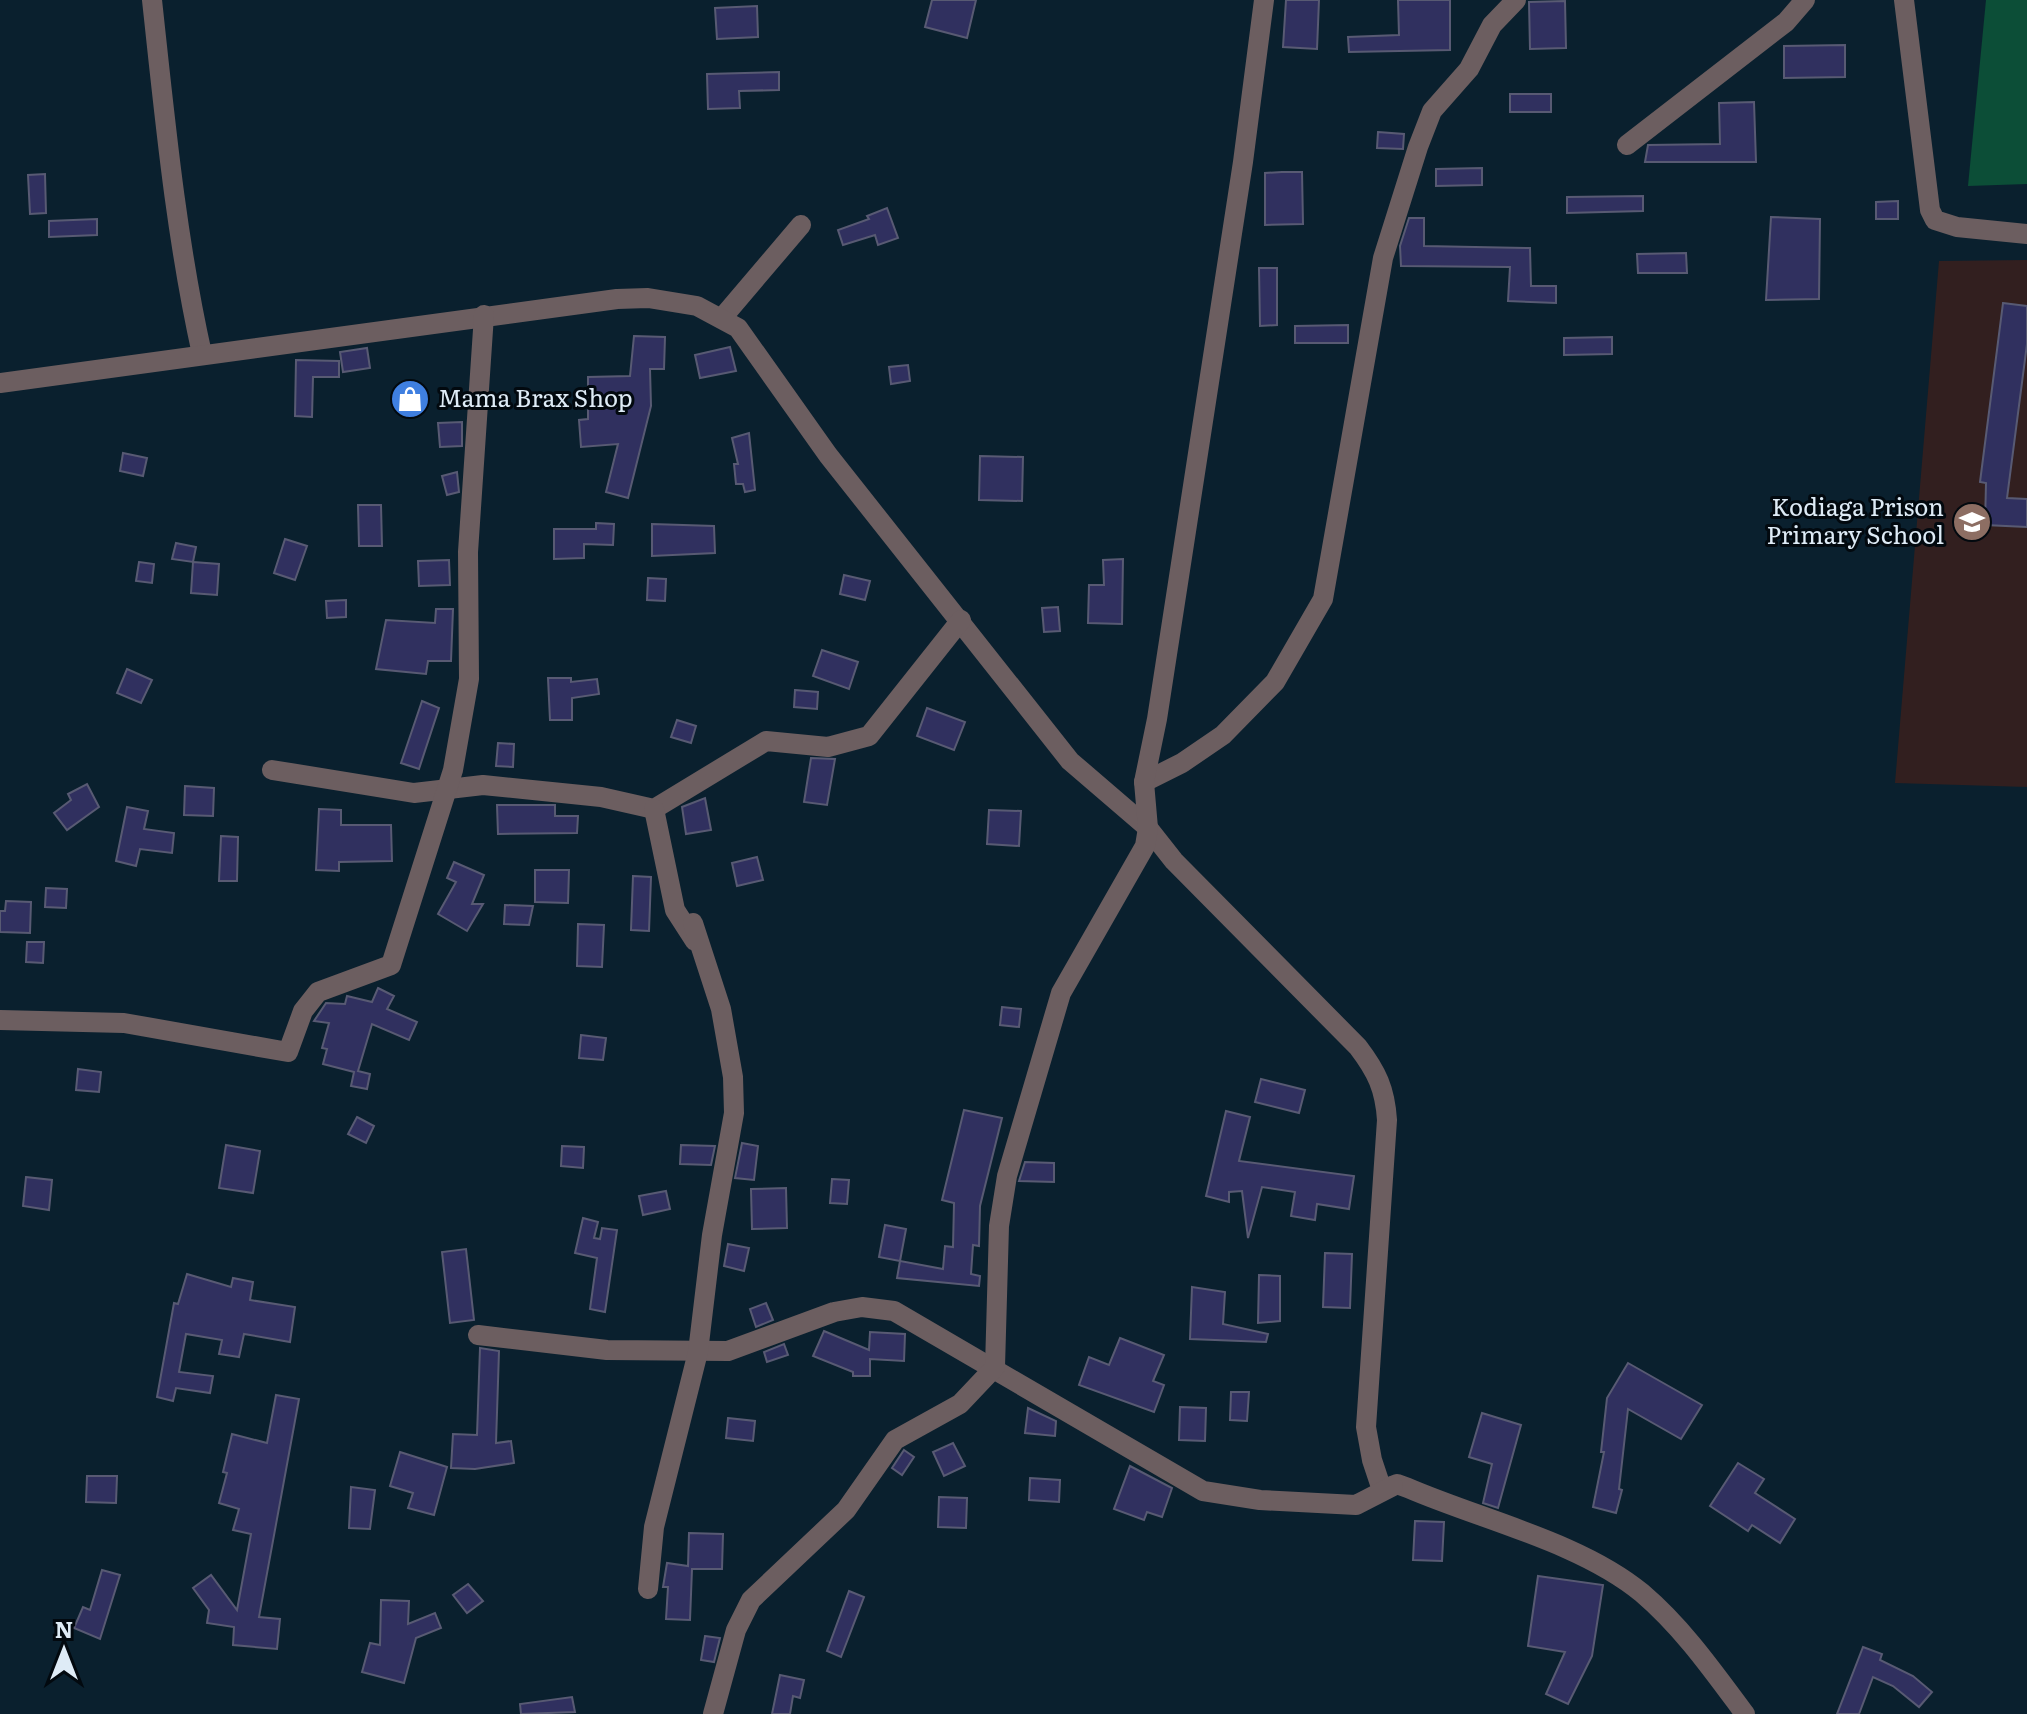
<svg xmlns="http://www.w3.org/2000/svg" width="2027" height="1714" font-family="Literata,serif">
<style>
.education{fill:#321f1f}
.pitch{fill:#0c4e37}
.building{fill:#30305f;stroke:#585a73;stroke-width:2}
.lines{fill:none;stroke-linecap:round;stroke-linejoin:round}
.minor{stroke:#6c5e60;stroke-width:20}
.labels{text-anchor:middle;stroke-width:6;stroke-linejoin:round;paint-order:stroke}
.poi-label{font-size:24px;fill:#deebf6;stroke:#02090f;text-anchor:start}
</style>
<rect width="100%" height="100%" fill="#0a202e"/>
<polygon class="education" points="2027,260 2027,787 1895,783 1939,261"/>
<polygon class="pitch" points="1986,0 2027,0 2027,184 1968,186"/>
<g class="building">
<polygon points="932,0 976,0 967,38 925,27"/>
<polygon points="1286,0 1319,0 1317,49 1283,47"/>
<polygon points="1398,0 1450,0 1450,50 1349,52 1348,37 1399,35"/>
<polygon points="1565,1 1566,48 1530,49 1529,2"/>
<polygon points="757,6 758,37 717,39 715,8"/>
<polygon points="1845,45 1845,77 1784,78 1784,46"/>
<polygon points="779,72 779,90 739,91 740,108 708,109 707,74"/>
<rect x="1510" y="94" width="41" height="18"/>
<polygon points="1754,102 1756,162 1645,162 1648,145 1720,144 1719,103"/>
<polygon points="1378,132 1404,134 1403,149 1377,148"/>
<polygon points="1482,168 1482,185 1436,186 1436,169"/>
<polygon points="1282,172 1302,172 1303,224 1265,225 1265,173"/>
<polygon points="45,174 46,213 30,214 28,175"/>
<polygon points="1643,196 1643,211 1567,213 1567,197"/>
<polygon points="1898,201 1898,219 1876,219 1876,202"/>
<polygon points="887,208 898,238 878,245 875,235 843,245 838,230 869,219 867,216"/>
<polygon points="1771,217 1820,219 1819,299 1766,300"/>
<polygon points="1409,218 1424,218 1424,246 1530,248 1531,286 1556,286 1556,303 1508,301 1510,267 1401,266 1400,246"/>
<polygon points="97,219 97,235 49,237 49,221"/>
<polygon points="1686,253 1687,273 1638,273 1637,254"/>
<polygon points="1259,268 1277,268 1277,325 1260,326"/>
<polygon points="2003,303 2027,306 2027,344 2007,498 2027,499 2027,527 1985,525 1986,483 1980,482"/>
<polygon points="1348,325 1348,343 1295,343 1295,326"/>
<polygon points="634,336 665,337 664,369 650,369 651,406 628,498 606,492 618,444 581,447 579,420 588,419 588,377 630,376"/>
<polygon points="1612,337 1612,354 1564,355 1564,338"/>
<polygon points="730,347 736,371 700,378 695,355"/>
<polygon points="367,348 370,368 343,372 340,352"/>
<polygon points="296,360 339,361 339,377 313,377 312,417 295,416"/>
<polygon points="908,365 910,381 891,384 889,367"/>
<polygon points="462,422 462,446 440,447 438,423"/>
<polygon points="749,433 755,490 745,492 743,484 736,484 734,464 738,464 732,438"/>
<polygon points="123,453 147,458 143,476 120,471"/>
<polygon points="980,456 1023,457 1022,501 979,500"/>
<polygon points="457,472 459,492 447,495 442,476"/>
<polygon points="358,505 381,505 382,546 359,546"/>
<polygon points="596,523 614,524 613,545 584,544 584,558 554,559 554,529 596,529"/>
<polygon points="652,524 714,526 715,553 652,556"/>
<polygon points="285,539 307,546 295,580 274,573"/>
<polygon points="176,543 196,547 193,562 172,559"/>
<polygon points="1123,559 1122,624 1088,623 1089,585 1104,585 1103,560"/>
<polygon points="449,560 450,585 419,586 418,561"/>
<polygon points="139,562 154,564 152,583 136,581"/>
<polygon points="193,562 219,564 217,595 191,593"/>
<polygon points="844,575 870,581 865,600 840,594"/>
<polygon points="648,578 666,579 665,601 647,600"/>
<polygon points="346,600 346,617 327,618 326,601"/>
<polygon points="1058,607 1060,631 1044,632 1042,608"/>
<polygon points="436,609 453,609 451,661 428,661 426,674 376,669 386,620 435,623"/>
<polygon points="822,650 858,662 849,689 813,676"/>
<polygon points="127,669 152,680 141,703 117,693"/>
<polygon points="548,678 571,678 571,682 597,679 599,694 572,698 572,720 550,720"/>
<polygon points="795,690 818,692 817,709 794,707"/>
<polygon points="422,701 439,708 419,769 401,763"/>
<polygon points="927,708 965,722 954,750 917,736"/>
<polygon points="677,720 696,726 691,743 671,737"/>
<polygon points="498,743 514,744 513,767 496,766"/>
<polygon points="811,758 835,759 827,805 804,802"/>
<polygon points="87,784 99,807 67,830 54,813 71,800 68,794"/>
<polygon points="185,786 214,788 213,816 184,815"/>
<polygon points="705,798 711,830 686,834 682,807"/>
<polygon points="497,805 555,805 555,816 578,816 577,833 498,834"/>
<polygon points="127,807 148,811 144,829 174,833 172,853 140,849 136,866 116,861"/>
<polygon points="319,809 341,810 341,825 391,825 392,861 339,862 339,871 316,870"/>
<polygon points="989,810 1021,811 1019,846 987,844"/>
<polygon points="221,836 238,837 237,881 219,881"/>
<polygon points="757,857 763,880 737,886 732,863"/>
<polygon points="454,862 484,875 472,904 483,904 467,931 438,914 456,882 447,878"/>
<polygon points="535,870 569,870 568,903 535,902"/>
<polygon points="633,876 651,877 649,931 631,930"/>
<polygon points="46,888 67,889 66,908 45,907"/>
<polygon points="6,901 31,902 30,933 0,932 0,911 5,911"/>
<polygon points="505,905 533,906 529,925 504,924"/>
<polygon points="578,924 604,925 602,967 577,966"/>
<polygon points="27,942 44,942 43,963 26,962"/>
<polygon points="378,988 394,996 387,1009 417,1022 409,1040 372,1024 358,1071 370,1074 367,1089 351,1086 354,1072 323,1064 327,1049 322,1048 329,1023 314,1021 326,1003 345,1004 347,996 372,1002"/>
<polygon points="1002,1007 1021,1009 1019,1027 1000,1025"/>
<polygon points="581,1035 606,1038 603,1060 579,1058"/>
<polygon points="78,1069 101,1072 99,1092 76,1090"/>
<polygon points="1261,1079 1305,1090 1299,1113 1255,1102"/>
<polygon points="964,1110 1002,1118 980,1206 979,1246 973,1245 971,1274 980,1276 979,1286 897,1278 900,1261 879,1257 885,1225 906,1229 900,1261 943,1269 945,1246 953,1247 954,1203 942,1200"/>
<polygon points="1226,1111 1250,1117 1239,1161 1354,1176 1349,1209 1317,1204 1315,1220 1291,1216 1295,1192 1262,1187 1248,1238 1242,1191 1229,1192 1229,1202 1206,1196"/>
<polygon points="357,1117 374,1126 366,1143 348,1134"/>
<polygon points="742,1143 758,1146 754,1180 735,1178"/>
<polygon points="226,1145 260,1151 253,1193 219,1188"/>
<polygon points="681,1145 715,1146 711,1165 680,1164"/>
<polygon points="562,1146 584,1147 583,1168 561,1166"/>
<polygon points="1025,1162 1054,1163 1054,1182 1019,1181"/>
<polygon points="26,1177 52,1180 49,1210 23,1206"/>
<polygon points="832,1179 849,1180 847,1204 830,1203"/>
<polygon points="786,1188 787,1228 752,1229 751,1189"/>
<polygon points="666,1191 670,1209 643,1215 639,1196"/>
<polygon points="583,1218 598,1222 594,1238 600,1239 602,1228 617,1230 605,1312 590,1309 597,1258 575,1253"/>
<polygon points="728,1244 749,1248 744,1271 724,1266"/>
<polygon points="466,1249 474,1320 450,1323 442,1252"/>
<polygon points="1325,1253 1352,1254 1350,1308 1323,1307"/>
<polygon points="187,1274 231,1287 233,1278 253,1282 250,1300 295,1307 290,1342 244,1334 239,1357 219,1354 222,1340 186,1334 179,1372 213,1376 210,1393 176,1388 173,1401 157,1397 174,1303 178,1304"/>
<polygon points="1259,1275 1280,1276 1280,1321 1258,1323"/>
<polygon points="1192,1287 1225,1292 1223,1324 1268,1334 1266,1342 1190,1339"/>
<polygon points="766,1303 773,1320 756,1327 750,1309"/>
<polygon points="824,1331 869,1350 870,1332 905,1334 904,1361 870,1359 870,1376 853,1376 853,1372 813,1356"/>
<polygon points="1120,1338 1164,1355 1153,1381 1164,1385 1154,1412 1079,1385 1089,1357 1109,1365"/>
<polygon points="784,1344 788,1355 767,1362 764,1352"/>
<polygon points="480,1348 499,1351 496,1443 511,1441 514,1463 475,1469 451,1468 453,1434 477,1435"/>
<polygon points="1628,1363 1702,1405 1681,1439 1628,1409 1619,1489 1622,1490 1616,1513 1593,1507 1604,1452 1601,1452 1607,1398"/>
<polygon points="1231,1392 1249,1392 1247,1421 1230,1420"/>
<polygon points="276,1395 299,1399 259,1617 280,1619 277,1649 233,1645 234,1627 207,1623 209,1610 193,1588 211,1575 237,1610 251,1534 233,1530 239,1509 219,1503 227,1473 223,1472 232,1434 267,1443"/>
<polygon points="1180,1407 1206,1408 1205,1441 1179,1440"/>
<polygon points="1028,1408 1056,1421 1055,1436 1025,1433"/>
<polygon points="1482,1413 1521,1425 1498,1508 1483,1503 1492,1464 1469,1457"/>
<polygon points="728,1418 755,1421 753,1441 726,1438"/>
<polygon points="953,1443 965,1466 944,1476 933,1452"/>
<polygon points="904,1450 914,1457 902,1475 892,1468"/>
<polygon points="400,1452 447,1467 434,1515 408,1508 413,1493 390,1486"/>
<polygon points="1738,1463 1764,1479 1755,1493 1795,1519 1780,1543 1752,1525 1748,1531 1710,1506"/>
<polygon points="1130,1466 1172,1488 1162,1517 1147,1512 1144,1520 1114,1509"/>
<polygon points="87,1476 117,1476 116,1503 86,1502"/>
<polygon points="1030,1478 1060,1480 1059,1502 1029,1500"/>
<polygon points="351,1487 375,1490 370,1529 349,1528"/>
<polygon points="939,1497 967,1498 966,1528 938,1527"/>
<polygon points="1415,1521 1444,1522 1442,1561 1413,1560"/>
<polygon points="689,1533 723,1534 722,1569 692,1569 690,1620 666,1619 668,1587 663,1587 667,1563 688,1566"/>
<polygon points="102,1570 120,1575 100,1639 74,1628 83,1607 90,1610"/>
<polygon points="1538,1576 1603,1585 1592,1656 1568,1704 1546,1694 1565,1652 1528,1646"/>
<polygon points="468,1584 483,1601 467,1613 453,1595"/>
<polygon points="849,1591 864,1597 841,1657 827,1651"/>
<polygon points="381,1600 409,1601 408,1624 435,1613 441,1628 416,1638 404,1683 362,1672 370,1643 380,1645"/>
<polygon points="705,1636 720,1638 714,1662 701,1660"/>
<polygon points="1863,1647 1882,1654 1880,1660 1913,1676 1932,1692 1919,1707 1893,1686 1873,1677 1859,1714 1837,1714"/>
<polygon points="780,1675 804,1680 800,1698 793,1696 790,1714 772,1714"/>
<polygon points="572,1697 575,1712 521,1714 520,1704"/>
</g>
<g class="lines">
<g class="minor">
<path d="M152,0C165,120 176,237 202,354"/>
<polyline points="1904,0 1930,210 1935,220 1957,227 2027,234"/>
<polyline points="1627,145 1786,22 1805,0"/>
<polyline points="722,318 801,225"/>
<path d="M0,383L617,299L648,298L697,306L738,328L828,455L1070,761L1148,828L1174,861L1358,1047C1377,1072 1385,1089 1387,1120L1366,1427L1372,1460L1382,1490L1397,1484L1408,1488C1482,1520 1580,1542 1642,1593C1683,1628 1713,1671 1745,1714"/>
<polyline points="272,770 414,793 483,785 601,797 654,809 766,741 828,747 869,736 961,620"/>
<polyline points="1144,782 1182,763 1223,735 1275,682 1323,599 1383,258 1418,147 1432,111 1469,69 1492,25 1516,0"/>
<polyline points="654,809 675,910 695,941"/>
<polyline points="0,1020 124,1023 288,1052 303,1011 318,992 391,965 453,770 469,679 468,552 484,315"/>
<polyline points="478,1335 607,1350 728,1351 834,1312 862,1307 894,1311 1203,1491 1260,1500 1356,1505 1393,1486"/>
<polyline points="648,1589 654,1527 698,1352 712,1235 734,1113 733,1077 721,1009 693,923"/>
<polyline points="713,1714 736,1630 751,1600 846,1510 895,1440 960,1404 995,1367 999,1226 1007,1176 1061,993 1145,846 1148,828 1144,782 1157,719 1243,162 1264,0"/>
</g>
</g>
<defs>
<symbol id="shop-disc" viewBox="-11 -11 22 22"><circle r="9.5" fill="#3f7fe0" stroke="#02090f"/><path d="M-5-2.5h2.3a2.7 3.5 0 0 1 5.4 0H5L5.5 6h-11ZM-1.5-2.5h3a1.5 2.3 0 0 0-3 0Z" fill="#fff"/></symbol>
<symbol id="school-disc" viewBox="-11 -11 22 22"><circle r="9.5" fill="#8d6e63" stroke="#02090f"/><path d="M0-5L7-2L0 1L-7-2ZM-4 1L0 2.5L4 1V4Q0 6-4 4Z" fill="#fff"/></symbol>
</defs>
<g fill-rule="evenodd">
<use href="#shop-disc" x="388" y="377" width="44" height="44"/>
<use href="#school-disc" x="1950" y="500" width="44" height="44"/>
</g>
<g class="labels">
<g class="poi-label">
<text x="438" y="407">Mama Brax Shop</text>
<text x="1944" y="516" text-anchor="end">Kodiaga Prison<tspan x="1944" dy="28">Primary School</tspan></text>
</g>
</g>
<g transform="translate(64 1650)" stroke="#02090f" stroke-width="6" paint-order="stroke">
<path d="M0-6L14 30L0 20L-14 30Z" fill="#deebf6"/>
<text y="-12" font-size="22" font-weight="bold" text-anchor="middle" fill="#deebf6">N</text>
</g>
</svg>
